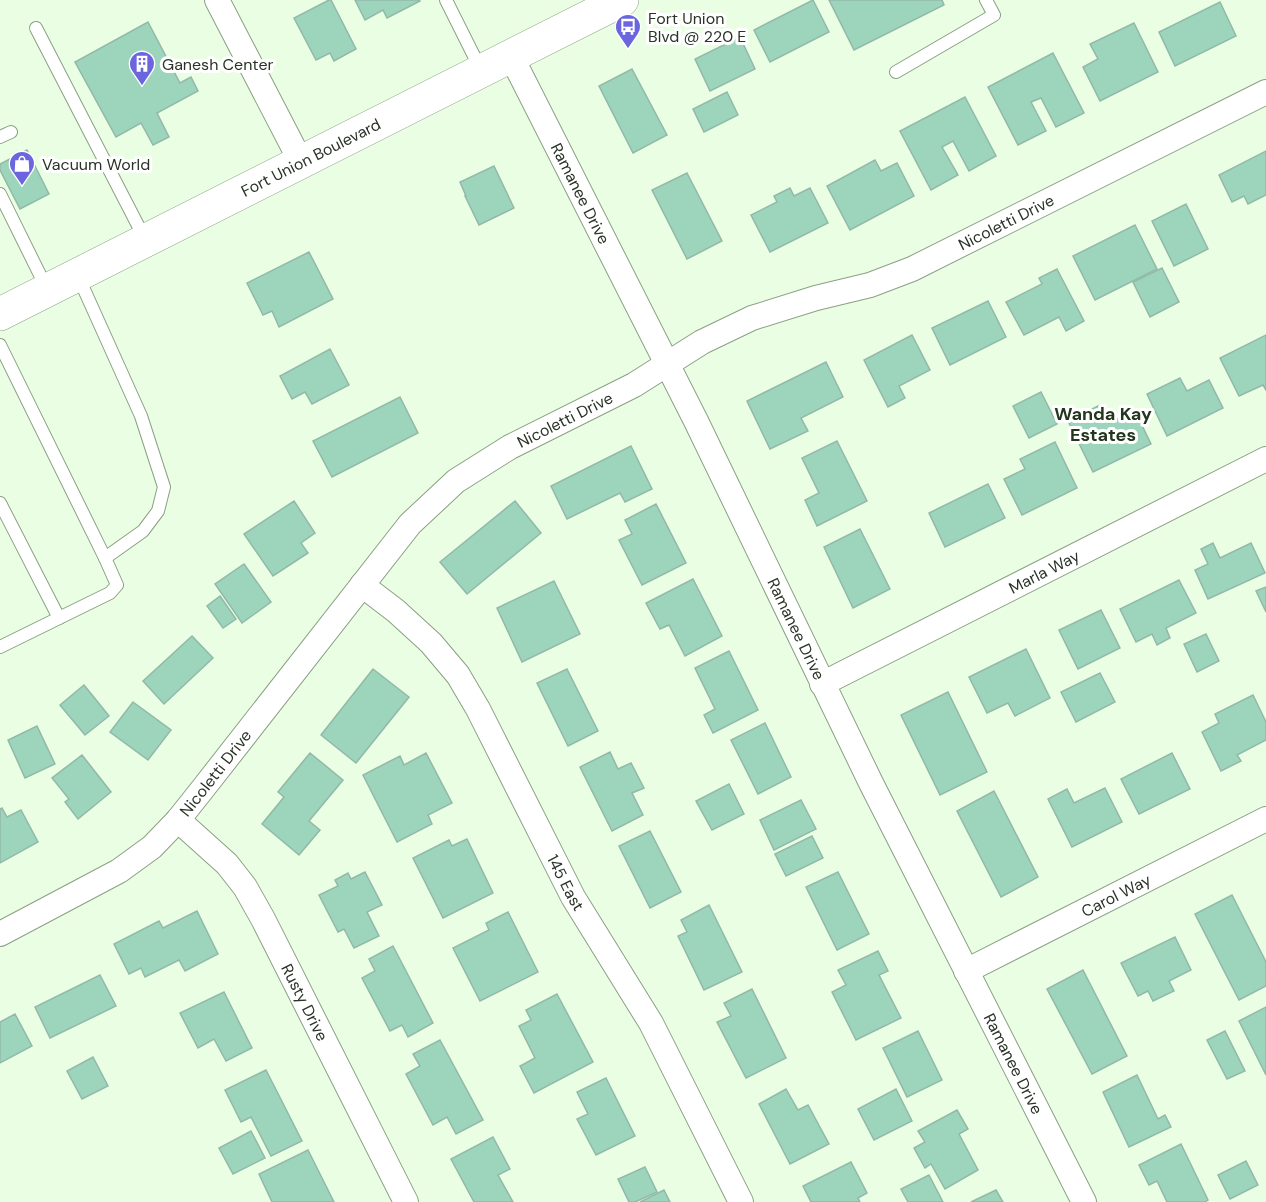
<svg xmlns="http://www.w3.org/2000/svg" width="1266" height="1202" font-family="'DM Sans',sans-serif">
<style>
.building{fill:#9cd4bc;stroke:#92b9a8;stroke-width:1.5}
.lines{fill:none;stroke-linecap:round;stroke-linejoin:round}
.service-casing{stroke:#8aa083;stroke-width:14}
.minor-casing{stroke:#8aa083;stroke-width:26}
.primary-casing{stroke:#8aa083;stroke-width:34}
.service{stroke:#fff;stroke-width:12}
.minor{stroke:#fff;stroke-width:24}
.primary{stroke:#fff;stroke-width:33}
.labels{text-anchor:middle;stroke-width:6;stroke-linejoin:round;paint-order:stroke}
.poi-label{font-size:16px;fill:#2a3327;stroke:#fff;text-anchor:start}
.street-label{font-size:16px;fill:#2a3327;stroke:#fff}
.neighbourhood-label{font-size:18px;font-weight:bold;fill:#24361e;stroke:#fff}
</style>
<rect width="100%" height="100%" fill="#eafee4"/>
<g class="building">
<polygon points="329,0 331,0 356,49 334,61 330,53 316,60 294,18"/>
<polygon points="355,0 419,0 420,1 387,18 383,10 365,20"/>
<polygon points="813,0 829,32 770,62 754,30"/>
<polygon points="829,0 942,0 944,5 854,50"/>
<polygon points="1220,2 1236,36 1175,66 1159,32"/>
<polygon points="148,22 180,83 191,77 198,91 157,113 169,137 153,145 141,123 116,137 75,62"/>
<polygon points="1134,23 1158,72 1100,101 1083,67 1098,59 1090,44"/>
<polygon points="740,37 755,69 710,91 695,59"/>
<polygon points="1053,53 1084,113 1056,127 1041,98 1031,102 1046,131 1018,145 988,87"/>
<polygon points="632,69 667,135 633,153 599,86"/>
<polygon points="727,92 738,115 704,132 693,109"/>
<polygon points="965,97 996,156 969,171 953,141 942,147 958,175 931,190 900,131"/>
<polygon points="27,150 49,194 20,209 0,170 0,164"/>
<polygon points="1266,151 1266,195 1248,204 1244,196 1232,202 1219,175"/>
<polygon points="875,160 881,171 897,163 914,196 850,230 827,186"/>
<polygon points="494,166 514,208 479,225 465,196 466,196 460,182"/>
<polygon points="687,173 722,241 687,259 652,190"/>
<polygon points="790,188 794,196 810,188 828,223 770,252 751,215 777,202 774,196"/>
<polygon points="1186,204 1208,249 1174,266 1152,221"/>
<polygon points="1135,225 1157,269 1095,300 1073,256"/>
<polygon points="309,252 333,299 279,327 272,311 263,315 247,283"/>
<polygon points="1162,268 1179,302 1150,317 1133,282"/>
<polygon points="1057,269 1084,321 1066,331 1059,317 1024,335 1006,302 1042,284 1039,278"/>
<polygon points="988,301 1006,337 950,365 932,328"/>
<polygon points="912,335 930,370 899,386 905,398 888,407 864,360"/>
<polygon points="1266,335 1266,390 1263,385 1239,396 1220,358"/>
<polygon points="330,349 349,385 312,404 305,392 292,399 280,376"/>
<polygon points="826,362 843,397 801,418 808,431 770,449 747,401"/>
<polygon points="1180,378 1187,391 1209,380 1223,408 1167,436 1147,394"/>
<polygon points="1041,392 1057,424 1029,438 1013,406"/>
<polygon points="400,397 418,433 332,477 313,441"/>
<polygon points="1100,405 1109,423 1135,411 1151,444 1093,472 1068,421"/>
<polygon points="837,441 867,501 817,526 805,500 819,493 802,458"/>
<polygon points="1055,442 1077,488 1022,515 1004,479 1025,469 1020,459"/>
<polygon points="631,446 652,489 625,502 620,493 567,519 551,486"/>
<polygon points="988,484 1005,518 945,547 929,513"/>
<polygon points="294,501 315,533 301,543 308,553 273,576 244,534"/>
<polygon points="515,501 541,533 467,594 440,562"/>
<polygon points="656,504 686,563 642,585 619,540 632,534 625,520"/>
<polygon points="860,529 890,589 853,608 824,547"/>
<polygon points="1213,543 1220,558 1251,543 1265,573 1208,599 1195,570 1208,564 1201,549"/>
<polygon points="244,564 271,602 242,623 215,584"/>
<polygon points="693,579 722,636 685,656 669,625 660,629 646,603"/>
<polygon points="1179,580 1196,613 1166,628 1170,638 1157,645 1152,634 1136,642 1120,609"/>
<polygon points="554,581 580,634 522,662 497,608"/>
<polygon points="1266,587 1266,612 1256,591"/>
<polygon points="220,596 236,619 223,628 207,606"/>
<polygon points="1101,610 1120,648 1078,669 1059,630"/>
<polygon points="1206,634 1219,661 1197,672 1184,644"/>
<polygon points="192,636 213,658 164,704 143,681"/>
<polygon points="1026,649 1050,698 1015,716 1008,703 987,713 969,677"/>
<polygon points="729,651 758,710 713,733 704,715 715,709 695,668"/>
<polygon points="373,669 409,697 356,763 321,735"/>
<polygon points="567,669 598,731 568,746 537,683"/>
<polygon points="1100,673 1115,702 1076,722 1061,692"/>
<polygon points="84,685 109,716 85,735 60,705"/>
<polygon points="948,692 987,772 940,795 901,715"/>
<polygon points="1253,695 1266,722 1266,740 1237,755 1241,761 1221,771 1202,732 1219,723 1215,714"/>
<polygon points="133,702 171,730 148,760 110,732"/>
<polygon points="765,723 791,777 758,794 731,740"/>
<polygon points="37,726 55,764 25,778 8,740"/>
<polygon points="610,752 618,769 631,763 644,788 632,793 643,815 612,831 580,767"/>
<polygon points="310,753 343,780 309,821 320,830 299,855 262,824 284,797 278,792"/>
<polygon points="426,753 452,803 428,815 432,824 397,842 363,775 400,756 404,765"/>
<polygon points="1172,753 1190,789 1139,814 1121,779"/>
<polygon points="82,755 111,792 78,819 65,802 69,799 52,778"/>
<polygon points="729,784 744,814 712,830 696,801"/>
<polygon points="1105,788 1122,822 1072,847 1048,799 1067,789 1074,803"/>
<polygon points="994,791 1038,877 1001,897 957,811"/>
<polygon points="801,800 816,829 774,850 760,820"/>
<polygon points="2,808 7,817 21,810 38,842 0,863 0,809"/>
<polygon points="650,831 681,892 650,908 619,846"/>
<polygon points="812,836 823,858 786,876 775,854"/>
<polygon points="467,839 493,893 443,918 413,858 449,840 452,846"/>
<polygon points="365,872 382,905 367,912 379,936 354,948 344,929 338,932 319,895 338,886 335,880 348,873 351,879"/>
<polygon points="838,872 869,934 837,950 806,887"/>
<polygon points="1232,895 1266,962 1266,986 1239,1000 1195,914"/>
<polygon points="709,905 742,972 704,990 678,936 687,932 681,920"/>
<polygon points="197,911 218,954 185,971 179,960 145,977 141,968 129,974 114,944 159,921 163,928"/>
<polygon points="508,912 538,972 480,1001 453,948 489,930 486,923"/>
<polygon points="1175,937 1191,970 1169,981 1174,991 1153,1001 1148,991 1138,996 1121,963"/>
<polygon points="393,946 433,1023 408,1037 402,1025 390,1031 362,978 375,971 369,959"/>
<polygon points="878,951 888,971 879,975 901,1018 856,1040 832,992 846,985 838,970"/>
<polygon points="1083,970 1127,1056 1092,1074 1047,989"/>
<polygon points="100,975 116,1006 50,1038 35,1007"/>
<polygon points="752,989 786,1058 746,1078 717,1022 731,1016 724,1003"/>
<polygon points="224,992 252,1048 226,1061 214,1039 198,1048 180,1013"/>
<polygon points="557,994 593,1062 534,1093 520,1066 535,1058 519,1026 531,1020 526,1010"/>
<polygon points="1266,1007 1266,1075 1239,1021"/>
<polygon points="15,1014 32,1046 0,1063 0,1022"/>
<polygon points="918,1031 942,1080 907,1097 883,1048"/>
<polygon points="1225,1031 1245,1071 1227,1079 1207,1040"/>
<polygon points="440,1040 483,1120 456,1134 447,1117 433,1125 406,1074 420,1066 413,1054"/>
<polygon points="93,1057 108,1086 82,1099 67,1071"/>
<polygon points="266,1070 302,1141 271,1156 251,1117 241,1122 225,1090"/>
<polygon points="1137,1075 1158,1119 1165,1115 1171,1127 1129,1147 1103,1092"/>
<polygon points="606,1078 635,1136 596,1155 577,1119 588,1114 577,1092"/>
<polygon points="786,1089 798,1110 808,1105 829,1144 790,1164 759,1104"/>
<polygon points="896,1089 912,1121 874,1140 858,1109"/>
<polygon points="957,1110 968,1129 959,1134 978,1170 945,1189 931,1164 925,1168 914,1148 925,1142 918,1131"/>
<polygon points="251,1131 265,1158 233,1174 219,1148"/>
<polygon points="493,1137 510,1169 498,1175 513,1202 474,1202 451,1159"/>
<polygon points="1181,1144 1208,1200 1205,1202 1167,1202 1157,1181 1149,1185 1139,1165"/>
<polygon points="308,1150 334,1202 272,1202 259,1174"/>
<polygon points="1246,1161 1258,1185 1230,1199 1218,1175"/>
<polygon points="851,1162 867,1193 858,1198 860,1202 811,1202 803,1186"/>
<polygon points="645,1167 657,1192 635,1202 629,1202 618,1179"/>
<polygon points="929,1175 943,1202 908,1202 901,1189"/>
<polygon points="664,1190 670,1202 640,1202"/>
<polygon points="996,1190 1003,1202 971,1202"/>
</g>
<g class="lines">
<defs>
<g id="service">
<polyline points="446,0 481,70"/>
<polyline points="36,28 145,239"/>
<polyline points="896,72 994,15 986,0"/>
<polyline points="0,137 11,132"/>
<polyline points="0,194 47,289"/>
<polyline points="78,276 141,416 164,487 158,511 143,531 105,558"/>
<polyline points="0,345 105,558 117,585 110,593 59,618"/>
<polyline points="0,503 59,618 0,647"/>
</g>
<g id="minor">
<polyline points="217,0 301,162"/>
<path id="s1" d="M511,56L696,421L871,783L1084,1202"/>
<path id="s2" d="M362,585L396,611L431,643L458,675L478,709L573,897L651,1023L741,1202"/>
<path id="s3" d="M822,684L1266,459"/>
<path id="s4" d="M178,820L227,864L245,887L263,919L406,1202"/>
<path id="s5" d="M0,934L119,871L152,847L178,820L205,786L410,524L456,481L510,447L634,385L702,342L752,318L816,298L870,285L912,269L1266,92"/>
<path id="s6" d="M966,971L1266,819"/>
</g>
<g id="primary">
<path id="s7" d="M0,314L622,0"/>
</g>
</defs>
<use href="#service" class="service-casing"/>
<use href="#minor" class="minor-casing"/>
<use href="#primary" class="primary-casing"/>
<use href="#service" class="service"/>
<use href="#minor" class="minor"/>
<use href="#primary" class="primary"/>
</g>
<defs>
<symbol id="bus-pin" viewBox="-11 -11 22 30"><path d="M0 17L-7.5 6A9.5 9.5 0 1 1 7.5 6Z" fill="#6b65de" stroke="#fff"/><path d="M-5-6H5V4H4V6H2V4H-2V6H-4V4H-5ZM-3.5-4V0h7V-4ZM-3.5 1.2v1.5H-2V1.2ZM2 1.2v1.5H3.5V1.2Z" fill="#fff"/></symbol>
<symbol id="building-pin" viewBox="-11 -11 22 30"><path d="M0 17L-7.5 6A9.5 9.5 0 1 1 7.5 6Z" fill="#6b65de" stroke="#fff"/><path d="M-4-6H4V6H1V3H-1V6H-4ZM-2.5-4.3h1.7v1.8h-1.7ZM.8-4.3h1.7v1.8H.8ZM-2.5-1h1.7V.8h-1.7ZM.8-1h1.7V.8H.8Z" fill="#fff"/></symbol>
<symbol id="shop-pin" viewBox="-11 -11 22 30"><path d="M0 17L-7.5 6A9.5 9.5 0 1 1 7.5 6Z" fill="#6b65de" stroke="#fff"/><path d="M-5-2.5h2.3a2.7 3.5 0 0 1 5.4 0H5L5.5 6h-11ZM-1.5-2.5h3a1.5 2.3 0 0 0-3 0Z" fill="#fff"/></symbol>
</defs>
<g fill-rule="evenodd">
<use href="#bus-pin" x="613" y="12" width="30" height="40"/>
<use href="#building-pin" x="127" y="49" width="30" height="40"/>
<use href="#shop-pin" x="7" y="149" width="30" height="40"/>
</g>
<g class="labels">
<g class="poi-label">
<text x="648" y="24">Fort Union<tspan x="648" dy="18">Blvd @ 220 E</tspan></text>
<text x="162" y="70">Ganesh Center</text>
<text x="42" y="170">Vacuum World</text>
</g>
<g class="street-label">
<text dy="6" stroke="none"><textPath href="#s7" startOffset="348">Fort Union Boulevard</textPath></text>
<text dy="6" stroke="none"><textPath href="#s1" startOffset="154">Ramanee Drive</textPath></text>
<text dy="6" stroke="none"><textPath href="#s5" startOffset="1263">Nicoletti Drive</textPath></text>
<text dy="6" stroke="none"><textPath href="#s5" startOffset="777">Nicoletti Drive</textPath></text>
<text dy="6" stroke="none"><textPath href="#s3" startOffset="249">Marla Way</textPath></text>
<text dy="6" stroke="none"><textPath href="#s1" startOffset="640">Ramanee Drive</textPath></text>
<text dy="6" stroke="none"><textPath href="#s5" startOffset="273">Nicoletti Drive</textPath></text>
<text dy="6" stroke="none"><textPath href="#s2" startOffset="366">145 East</textPath></text>
<text dy="6" stroke="none"><textPath href="#s6" startOffset="168">Carol Way</textPath></text>
<text dy="6" stroke="none"><textPath href="#s4" startOffset="225">Rusty Drive</textPath></text>
<text dy="6" stroke="none"><textPath href="#s1" startOffset="1126">Ramanee Drive</textPath></text>
</g>
<g class="neighbourhood-label">
<text x="1103" y="420">Wanda Kay<tspan x="1103" dy="21">Estates</tspan></text>
</g>
</g>
</svg>
